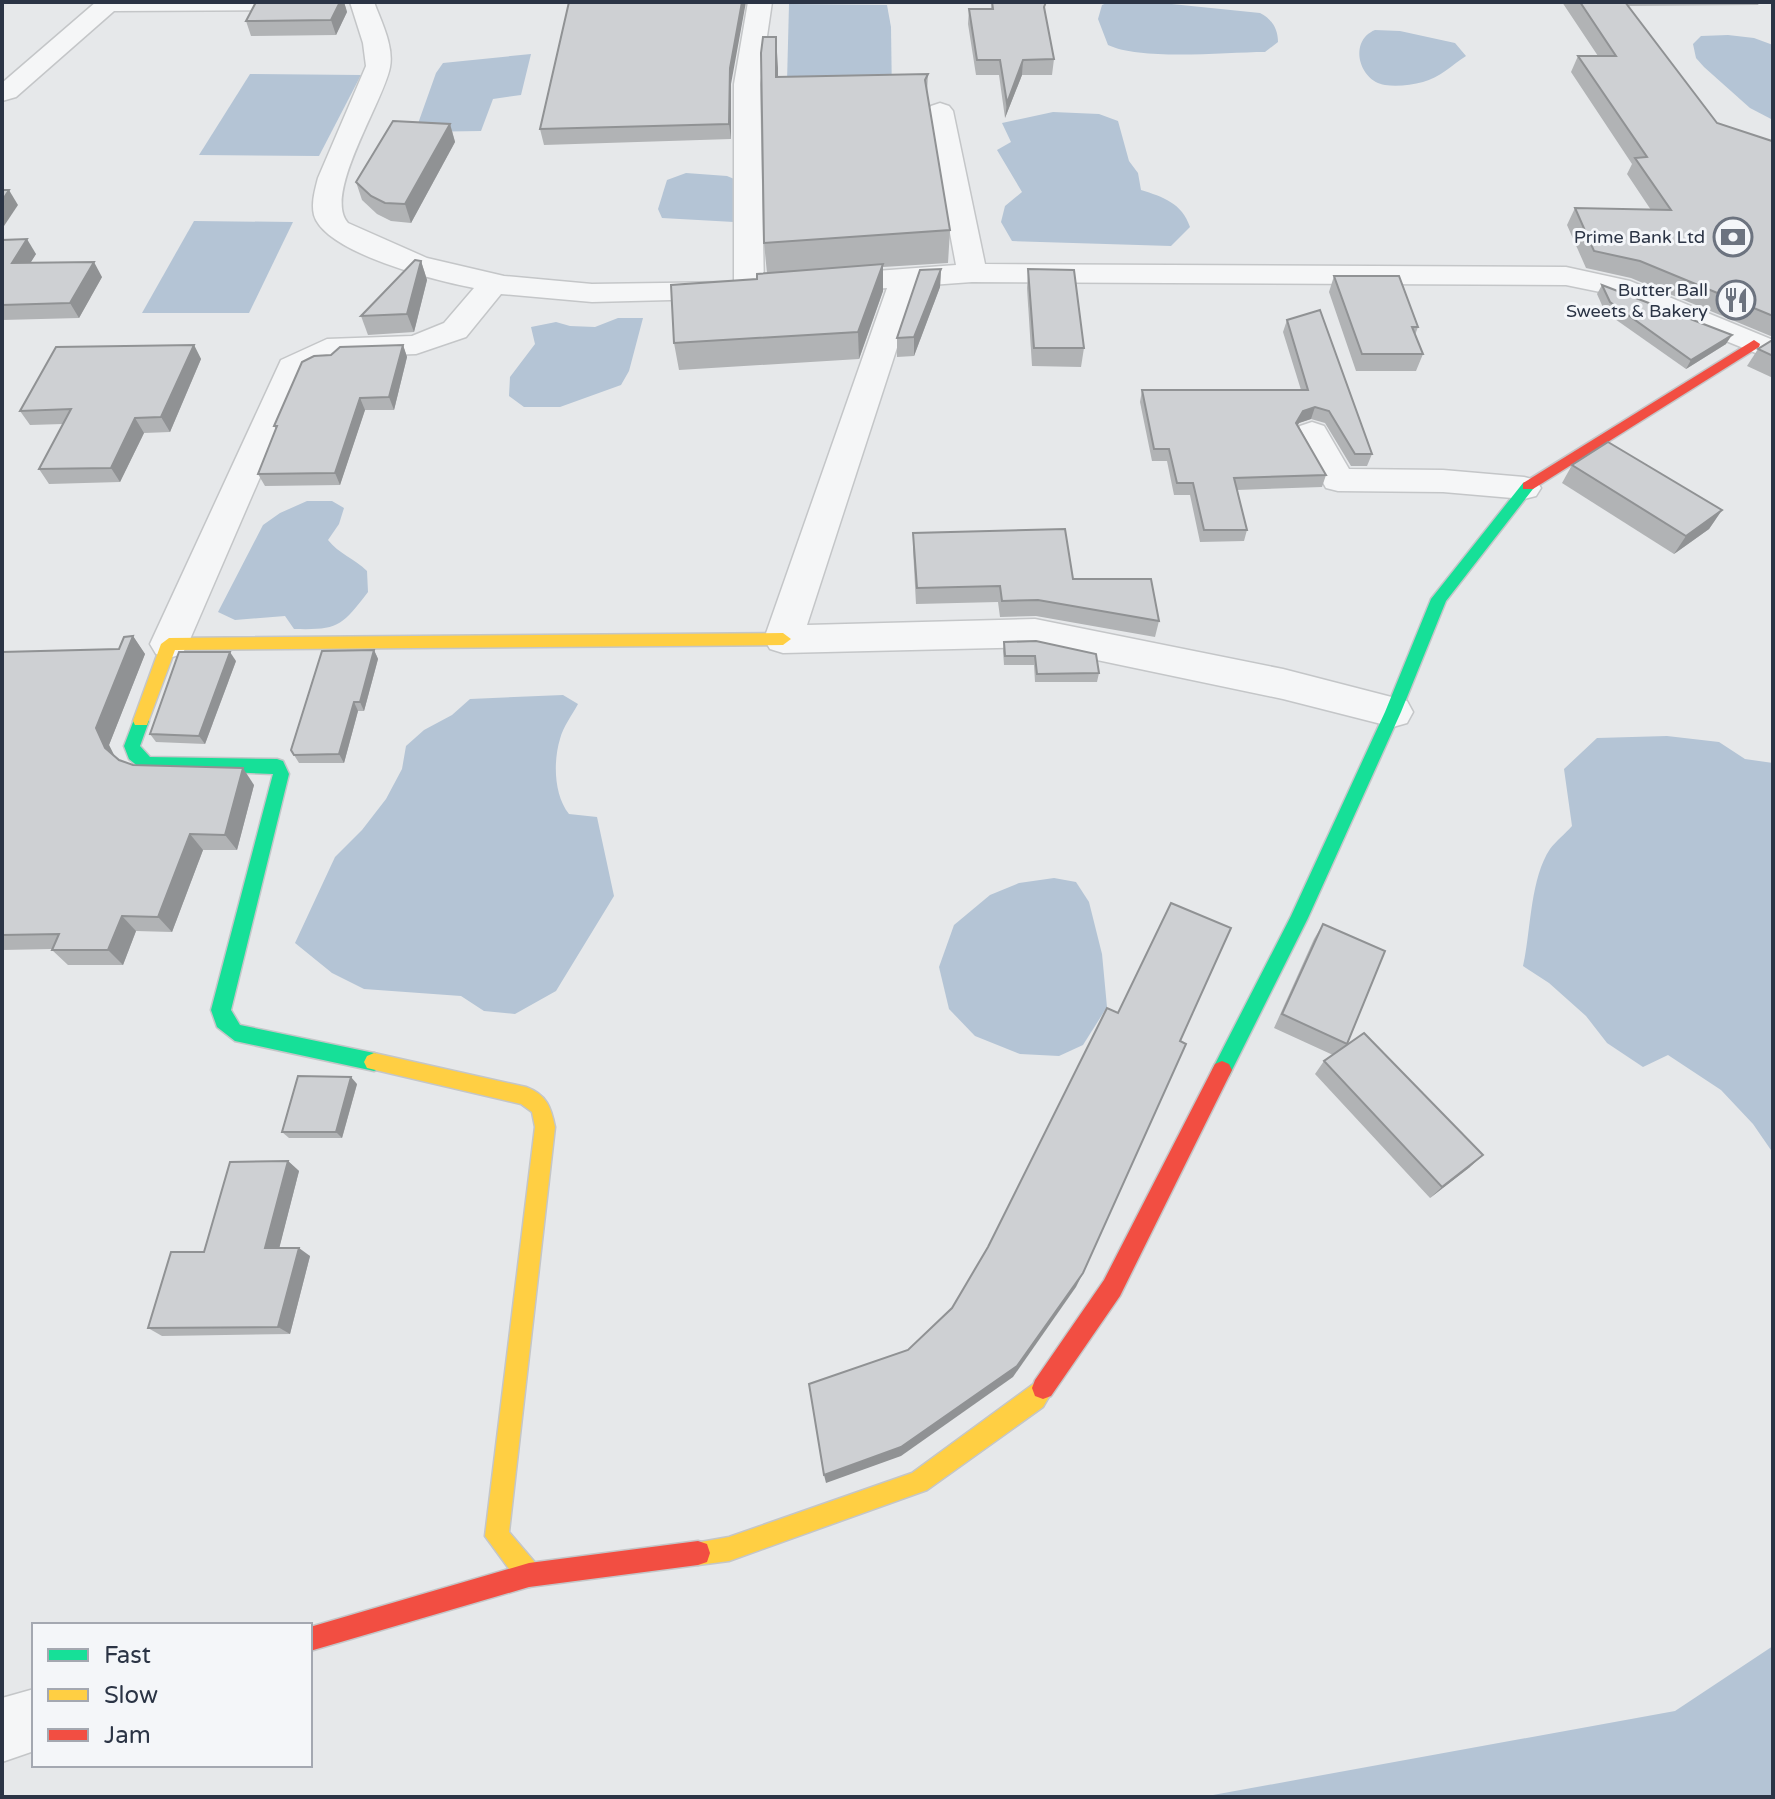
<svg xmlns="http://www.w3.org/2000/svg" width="1775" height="1799" font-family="'Varela Round',sans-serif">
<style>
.water{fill:#b4c4d5}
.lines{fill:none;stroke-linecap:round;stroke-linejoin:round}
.street-casing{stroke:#c4c6c8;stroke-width:3}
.fast-casing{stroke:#c4c6c8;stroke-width:3}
.slow-casing{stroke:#c4c6c8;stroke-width:3}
.jam-casing{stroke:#c4c6c8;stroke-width:3}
.street{fill:#f5f6f7;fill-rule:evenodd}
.fast{fill:#16e098;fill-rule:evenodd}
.slow{fill:#ffcf43;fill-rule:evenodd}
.jam{fill:#f24e42;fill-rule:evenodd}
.wall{fill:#b1b3b5}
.shaded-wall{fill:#909294}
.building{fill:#ced0d3;stroke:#909294;stroke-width:2}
.labels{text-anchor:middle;stroke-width:6;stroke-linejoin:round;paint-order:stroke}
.far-poi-label{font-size:18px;fill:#2b3445;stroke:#f4f6f9;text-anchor:end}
</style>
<rect width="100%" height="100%" fill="#e6e8ea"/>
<g class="water">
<path d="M1109,2H1152L1260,13C1272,19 1278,29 1278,42L1265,52C1225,52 1142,61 1108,45L1098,19L1102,5Z"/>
<polygon points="789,4 887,5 891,27 892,99 787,82"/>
<path d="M1375,30L1400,31L1455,43L1466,56C1452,65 1439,78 1423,82C1411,85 1397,87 1385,85C1359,81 1348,41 1375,30Z"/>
<polygon points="1728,35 1754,38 1773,45 1773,120 1750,108 1704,67 1696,58 1693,44 1701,36"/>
<polygon points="531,54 521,95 493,99 481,131 415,132 436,73 443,63"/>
<polygon points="250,74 361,75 319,156 199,155"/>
<path d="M1053,112L1099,114L1118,121L1129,161L1138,173L1141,190C1163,197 1182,203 1190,227L1171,246L1012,241L1001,222L1005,206L1022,192L997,150L1011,142L1002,123Z"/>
<polygon points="686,173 727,176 739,181 734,222 662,218 658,209 667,180"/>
<polygon points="194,221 293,222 249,313 142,313"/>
<polygon points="618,318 643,318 629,371 621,385 560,407 524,407 509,396 510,377 535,344 531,327 556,322 570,326 595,327"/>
<path d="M307,501H332L344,508L339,524L328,540C339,554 354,558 367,571L368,592C341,627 338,630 294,629L285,616L235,620L218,612L263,525L280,513Z"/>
<path d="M563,695L578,704C572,715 563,727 560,739C553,762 554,795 569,814L597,817L614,896L556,991L515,1014L484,1011L461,996L364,989L332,973L295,943L335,857L362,830L386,799L402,769L406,746L424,730L452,715L470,699Z"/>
<path d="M1667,736L1719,742L1745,759L1773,763V1153L1753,1124L1721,1090L1668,1055L1643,1067L1607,1043L1586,1016L1549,983L1523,966C1531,931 1530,879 1550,849C1556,841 1565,834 1572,826L1564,769L1597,738Z"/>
<polygon points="1054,878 1076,882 1089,902 1102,954 1107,1007 1083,1045 1059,1056 1020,1054 975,1036 949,1009 939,967 954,925 990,895 1019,883"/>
<polygon points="1773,1646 1773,1797 1202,1797 1675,1711"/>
</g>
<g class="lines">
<defs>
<g id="street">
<polygon points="96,2 326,2 327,3 323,8 315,10 114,11 16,97 2,101 2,83"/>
<path d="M350,2H374C381,21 394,46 390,67C384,101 322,195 348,223L427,258L504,276L592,284L734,282V84L748,2H772L760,84L764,289L760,295L749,298L592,302L501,294L466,337L416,354L333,357L305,373L188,644L182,654L169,658L156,654L150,644L281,360L327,339L412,336L444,323L474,288C437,281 325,253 314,215C311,203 315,190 318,178L366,66L363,43Z"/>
<polygon points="940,103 949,106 953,111 985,264 1566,267 1630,281 1773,340 1773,360 1610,294 1566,285 972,282 917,286 807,625 1035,619 1283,669 1407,701 1413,712 1407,723 1393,727 1283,699 1035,647 783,653 770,649 764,639 887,288 823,293 812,290 808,284 812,278 823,275 956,265 927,111 931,106"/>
<polygon points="1312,422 1324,426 1349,469 1443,470 1524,477 1536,480 1541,488 1536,496 1524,499 1443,492 1338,491 1326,488 1295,433 1300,426"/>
<polygon points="34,1689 34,1751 2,1762 2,1698"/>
</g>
<g id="fast">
<polygon points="1528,481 1535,486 1533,489 1446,601 1401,712 1308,918 1229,1076 1222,1079 1215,1076 1212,1070 1291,916 1385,712 1431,599 1523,483"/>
<polygon points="141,715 149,721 140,746 150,757 277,759 283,761 289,774 231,1010 240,1025 374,1053 381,1056 384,1062 381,1068 374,1071 235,1041 217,1027 211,1010 273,774 140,768 129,759 124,746 135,717"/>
</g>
<g id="slow">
<polygon points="783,633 791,639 783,645 175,650 147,725 135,725 133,721 161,644 169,638"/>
<path d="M374,1053L526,1087C547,1095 551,1107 555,1127L509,1532L538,1566L541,1575L538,1584L529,1587L520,1584L485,1536L535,1127L532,1112L521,1104L367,1068L364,1062L367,1056Z"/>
<polygon points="1043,1377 1051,1380 1054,1388 1043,1407 927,1490 729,1561 698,1565 689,1562 686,1553 689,1544 729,1537 912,1473"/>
</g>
<g id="jam">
<polygon points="1754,340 1760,344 1759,347 1533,489 1523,489 1523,483"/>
<polygon points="1222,1061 1229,1064 1232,1070 1120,1296 1051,1396 1043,1399 1035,1396 1032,1388 1035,1380 1104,1280 1215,1064"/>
<polygon points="698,1541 707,1544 710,1553 707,1562 698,1565 529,1587 310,1651 310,1627 529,1563"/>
</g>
</defs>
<use href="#street" class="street-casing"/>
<use href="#fast" class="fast-casing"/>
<use href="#slow" class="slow-casing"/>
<use href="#jam" class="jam-casing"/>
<use href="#street" class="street"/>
<use href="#fast" class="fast"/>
<use href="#slow" class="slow"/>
<use href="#jam" class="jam"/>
</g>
<g class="wall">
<polygon points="256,2 344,2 347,12 336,35 251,36 246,21"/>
<polygon points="992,2 1045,15 1054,59 1052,75 1022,75 1005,118 999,75 976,75 968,24 969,9 991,9"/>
<polygon points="1562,2 1760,2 1758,5 1628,6 1717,123 1772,141 1773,140 1773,337 1631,278 1586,268 1567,225 1575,208 1651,210 1627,174 1632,164 1571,72 1578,56 1598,56"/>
<polygon points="778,68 778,77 928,74 927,93 950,230 948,263 883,267 883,291 859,359 679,370 674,343 757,279 767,273 764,243"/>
<polygon points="731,84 731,139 544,145 540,129"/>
<polygon points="450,124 455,142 411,223 391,221 377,214 362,200 356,182"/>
<polygon points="2,240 36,254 30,263 102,277 79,318 2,320"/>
<polygon points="421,261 427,280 414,332 368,335 361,316"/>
<polygon points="941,269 940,287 914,356 897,357 897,338"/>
<polygon points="1028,269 1084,348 1081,367 1032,366 1027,288"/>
<polygon points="1334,276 1418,327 1415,335 1423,354 1416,371 1356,371 1329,292"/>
<polygon points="1602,285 1726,344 1686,369 1605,312 1597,294"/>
<polygon points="1287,320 1372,454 1367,466 1351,466 1325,423 1311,419 1299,423 1298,425 1326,475 1322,487 1237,490 1247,530 1244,541 1200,542 1190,495 1174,495 1167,461 1152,461 1140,402 1142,390 1301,390 1283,332"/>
<polygon points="1773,342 1773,378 1747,366 1758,349"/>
<polygon points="194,345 201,359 170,432 144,433 120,482 49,484 39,469 63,424 30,425 20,411"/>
<polygon points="403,345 407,357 394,410 365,410 340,485 265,486 258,474 276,429 274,426 331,355"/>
<polygon points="1572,465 1722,510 1709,529 1674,554 1562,483"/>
<polygon points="913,533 1073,579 1159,621 1155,637 1036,616 1000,617 998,602 916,604 913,549"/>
<polygon points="133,636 145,654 109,745 115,757 119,760 133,765 254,785 237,850 203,850 172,932 136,931 123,965 68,965 52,950 52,949 2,950 2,652 119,649"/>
<polygon points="1004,642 1099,673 1097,682 1035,682 1034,665 1004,665 1003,651"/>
<polygon points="374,650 378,659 364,711 358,711 344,763 299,763 294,755"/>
<polygon points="236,661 205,744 156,742 150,734"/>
<polygon points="1323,924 1347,1044 1470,1167 1430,1198 1315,1074 1324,1061 1333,1055 1274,1028 1314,939"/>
<polygon points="357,1084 342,1138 289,1138 282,1132"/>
<polygon points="288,1161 299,1171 279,1248 310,1256 290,1334 162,1336 148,1328 204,1252"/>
</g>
<g class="shaded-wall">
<polygon points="340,2 344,2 347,12 336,35 331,20"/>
<polygon points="742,2 746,2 731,84 731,139 729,124 730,68"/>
<polygon points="776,37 778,68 778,109 776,77"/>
<polygon points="1023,60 1022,75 1005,118 1007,103"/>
<polygon points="450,124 455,142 411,223 405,204"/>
<polygon points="9,190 18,205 2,229 2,201"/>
<polygon points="27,239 36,254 21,278 12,263"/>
<polygon points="421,261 427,280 414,332 407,314"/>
<polygon points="94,262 102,277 79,318 70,303"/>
<polygon points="883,264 883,291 859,359 858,332"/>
<polygon points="941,269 940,287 914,356 914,337"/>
<polygon points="1732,335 1726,344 1686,369 1691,360"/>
<polygon points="194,345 201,359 170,432 161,417"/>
<polygon points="403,345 407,357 394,410 389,397"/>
<polygon points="360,398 365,410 340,485 335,473"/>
<polygon points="1315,407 1311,419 1299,423 1292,434 1296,423 1303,411"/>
<polygon points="135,418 144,433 120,482 111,468"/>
<polygon points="1722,510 1709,529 1674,554 1686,536"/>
<polygon points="133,636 145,654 109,745 119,765 105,748 96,728"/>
<polygon points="374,650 378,659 364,711 360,702"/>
<polygon points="230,652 236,661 205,744 199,736"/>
<polygon points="354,702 358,711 344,763 339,754"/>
<polygon points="243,768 254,785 237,850 225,835"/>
<polygon points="190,834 203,850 172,932 158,917"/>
<polygon points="122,916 136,931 123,965 108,950"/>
<polygon points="351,1077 357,1084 342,1138 336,1132"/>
<polygon points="1483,1155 1470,1167 1430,1198 1442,1187"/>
<polygon points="288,1161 299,1171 277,1257 265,1248"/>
<polygon points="299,1248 310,1256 290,1334 278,1327"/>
<polygon points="1083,1273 1076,1287 1013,1377 901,1456 826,1483 824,1475"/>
</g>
<g class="building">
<polygon points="256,2 340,2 331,20 246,21"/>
<polygon points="569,2 742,2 730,68 729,124 540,129"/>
<polygon points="992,2 1046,2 1044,7 1054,59 1023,60 1007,103 1000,60 977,60 969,9 993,9"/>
<polygon points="1580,2 1625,2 1717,123 1772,141 1773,140 1773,316 1640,261 1594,251 1575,208 1671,210 1635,158 1647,157 1578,56 1616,56"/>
<polygon points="763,37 776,37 776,77 928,74 925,80 950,230 764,243 761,53"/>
<polygon points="393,121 450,124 405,204 385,203 371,196 356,182"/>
<polygon points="2,190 9,190 2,201"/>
<polygon points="27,239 12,263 94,262 70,303 2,305 2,240"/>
<polygon points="415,260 421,261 407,314 361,316"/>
<polygon points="883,264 858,332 674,343 671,285 757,279 757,274"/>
<polygon points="941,269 914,337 897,338 920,270"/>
<polygon points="1028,269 1074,270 1084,348 1034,348"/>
<polygon points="1334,276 1399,276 1418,327 1412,327 1423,354 1362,354"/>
<polygon points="1602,285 1732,335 1691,360 1610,302"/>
<polygon points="1320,310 1372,454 1355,454 1329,411 1315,407 1303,411 1296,423 1326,475 1234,478 1247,530 1204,530 1193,483 1177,483 1169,449 1154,449 1142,390 1308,390 1287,320"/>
<polygon points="1771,341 1773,342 1773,356 1758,349"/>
<polygon points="194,345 161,417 135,418 111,468 39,469 71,409 20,411 56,347"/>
<polygon points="403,345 389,397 360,398 335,473 258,474 277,426 274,426 302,362 314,356 331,355 340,347"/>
<polygon points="1608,442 1722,510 1686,536 1572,465"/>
<polygon points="1065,529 1073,579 1151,579 1159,621 1038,600 1002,601 1000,586 917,588 913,533"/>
<polygon points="133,636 96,728 105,748 119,760 133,765 243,768 225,835 190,834 158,917 122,916 108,950 52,950 59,934 2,935 2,652 119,649 124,637"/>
<polygon points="1036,641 1096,654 1099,673 1037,674 1035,656 1005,656 1004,642"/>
<polygon points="374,650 360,702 354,702 339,754 294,755 291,750 322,651"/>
<polygon points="179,652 230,652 199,736 150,734"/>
<polygon points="1171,903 1231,928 1180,1041 1186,1044 1083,1273 1017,1366 901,1447 824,1475 809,1384 908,1350 952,1308 988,1247 1107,1008 1118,1013"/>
<polygon points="1323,924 1385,951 1347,1044 1282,1014"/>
<polygon points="1364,1033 1483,1155 1442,1187 1324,1061"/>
<polygon points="298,1076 351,1077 336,1132 282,1132"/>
<polygon points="288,1161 265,1248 299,1248 278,1327 148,1328 171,1252 204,1252 230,1162"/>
</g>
<defs>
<symbol id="bank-ring" viewBox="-11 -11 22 22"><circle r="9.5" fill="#f4f6f9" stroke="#6c737f" stroke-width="1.5"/><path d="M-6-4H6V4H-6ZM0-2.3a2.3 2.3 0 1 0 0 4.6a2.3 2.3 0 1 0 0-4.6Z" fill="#6c737f"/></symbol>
<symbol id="restaurant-ring" viewBox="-11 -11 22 22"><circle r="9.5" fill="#f4f6f9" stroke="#6c737f" stroke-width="1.5"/><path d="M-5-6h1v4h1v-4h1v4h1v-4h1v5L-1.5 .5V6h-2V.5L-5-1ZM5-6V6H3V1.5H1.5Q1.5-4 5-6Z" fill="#6c737f"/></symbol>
</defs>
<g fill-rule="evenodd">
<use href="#bank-ring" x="1711" y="215" width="44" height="44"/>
<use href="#restaurant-ring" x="1714" y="278" width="44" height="44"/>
</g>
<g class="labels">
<g class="far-poi-label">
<text x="1705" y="243">Prime Bank Ltd</text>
<text x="1708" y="296">Butter Ball<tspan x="1708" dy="21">Sweets &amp; Bakery</tspan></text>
</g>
</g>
<rect width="1775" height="1799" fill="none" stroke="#2b3445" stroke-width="8"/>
<rect x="32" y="1623" width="280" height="144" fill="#f4f6f9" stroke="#a4a8b1" stroke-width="2"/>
<rect x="48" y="1649" width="40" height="12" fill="#16e098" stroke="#a4a8b1" stroke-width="2"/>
<text x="104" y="1663" font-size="24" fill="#2b3445">Fast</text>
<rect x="48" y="1689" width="40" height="12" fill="#ffcf43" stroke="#a4a8b1" stroke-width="2"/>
<text x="104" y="1703" font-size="24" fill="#2b3445">Slow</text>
<rect x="48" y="1729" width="40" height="12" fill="#f24e42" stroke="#a4a8b1" stroke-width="2"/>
<text x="104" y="1743" font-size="24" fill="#2b3445">Jam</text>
</svg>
